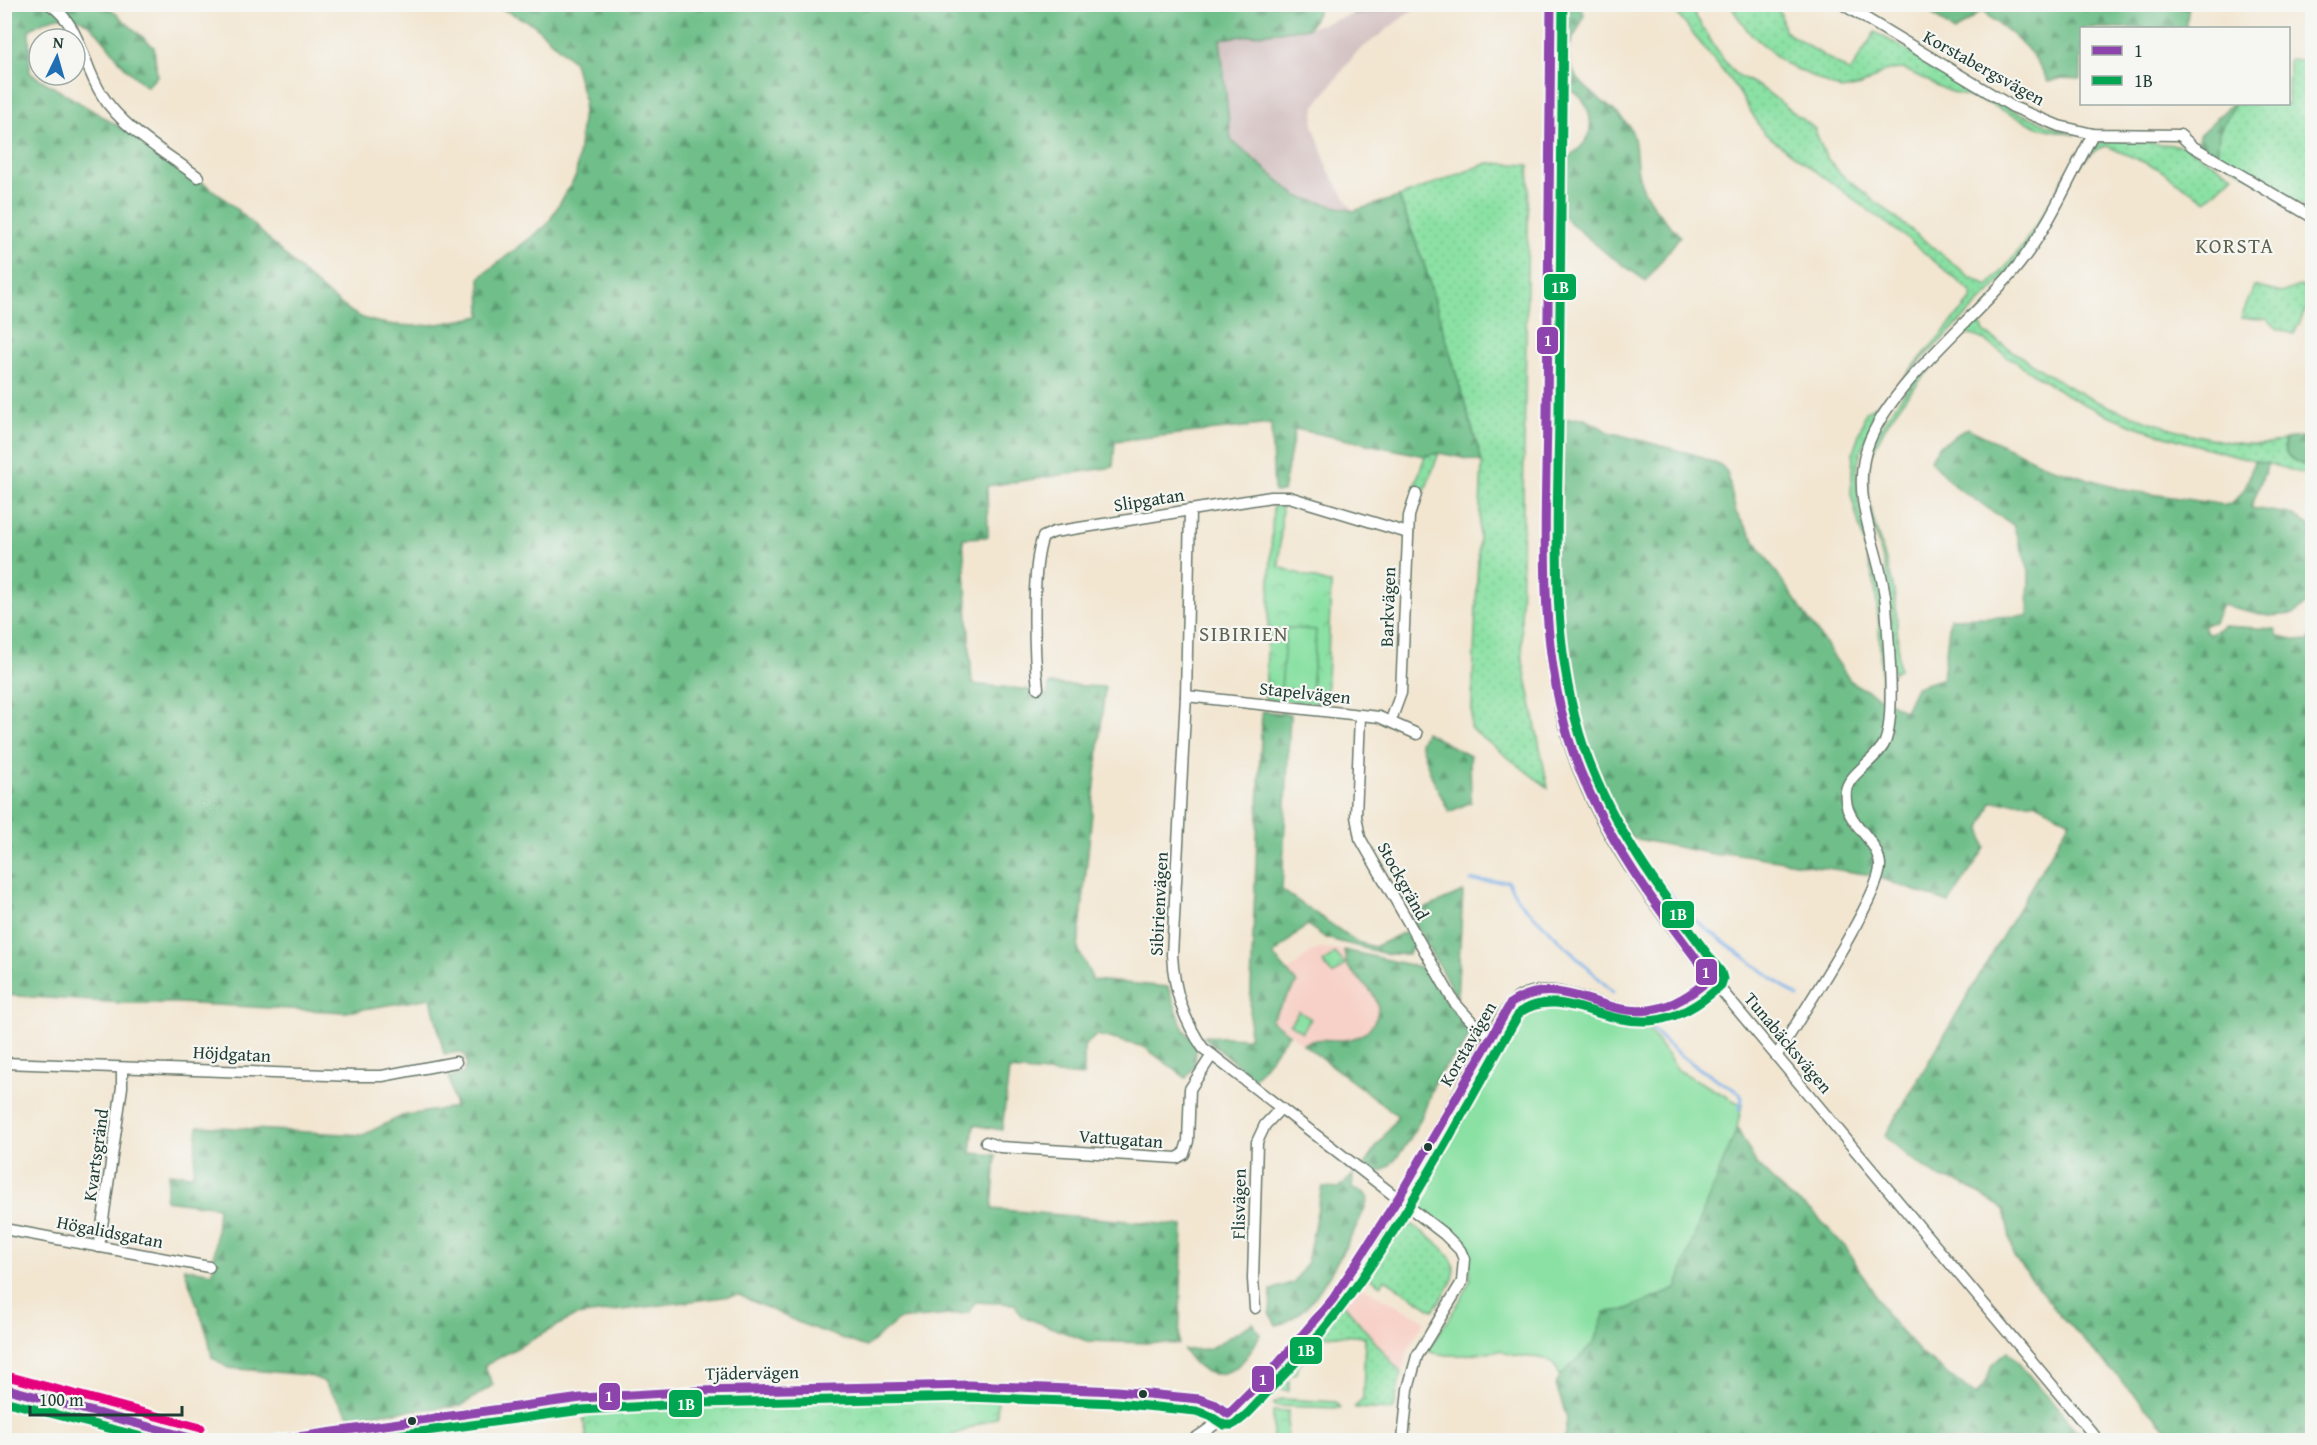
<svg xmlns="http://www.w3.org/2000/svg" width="2317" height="1445" font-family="'Gentium Book Plus',serif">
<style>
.built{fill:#f7d1c7}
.industrial{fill:#d2bfc0}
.grass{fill:url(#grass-dots);stroke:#558f6c;stroke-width:1.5}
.forest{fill:url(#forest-firs);stroke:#487e5f;stroke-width:1.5}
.park{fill:url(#park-crowns);stroke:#558f6c;stroke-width:1.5}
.pitch{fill:#8be1a4;stroke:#558f6c;stroke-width:1.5}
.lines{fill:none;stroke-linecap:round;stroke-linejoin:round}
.stream{stroke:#7ab1e9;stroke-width:3}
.minor-casing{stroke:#69786b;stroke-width:13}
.minor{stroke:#fff;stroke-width:10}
.bus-1-casing{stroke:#f6f6f2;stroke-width:14}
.bus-2-casing{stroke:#f6f6f2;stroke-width:14}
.bus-3-casing{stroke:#f6f6f2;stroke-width:14}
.bus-1{stroke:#8e44ad;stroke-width:9}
.bus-2{stroke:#00a651;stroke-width:9}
.bus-3{stroke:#e5007d;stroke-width:9}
.bus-dot{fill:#1f3d34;stroke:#f6f6f2;stroke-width:2}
.labels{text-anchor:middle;stroke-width:4.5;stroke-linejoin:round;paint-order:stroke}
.street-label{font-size:18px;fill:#1f3d34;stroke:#f6f6f2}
.quarter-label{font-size:21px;letter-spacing:1.5px;fill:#5f6351;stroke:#f6f6f2}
.line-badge{stroke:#f6f6f2;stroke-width:2}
.badge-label{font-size:16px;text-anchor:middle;font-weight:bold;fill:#fff}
</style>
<defs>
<pattern id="grass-dots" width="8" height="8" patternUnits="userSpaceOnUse" patternTransform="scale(1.5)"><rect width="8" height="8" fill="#8be1a4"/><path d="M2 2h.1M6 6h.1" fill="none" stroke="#78c28e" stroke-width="1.8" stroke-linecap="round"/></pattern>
<pattern id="forest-firs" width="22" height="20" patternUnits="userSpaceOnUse" patternTransform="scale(1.5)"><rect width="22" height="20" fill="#70bf8a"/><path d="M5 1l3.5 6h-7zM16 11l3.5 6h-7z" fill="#5b9c72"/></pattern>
<pattern id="park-crowns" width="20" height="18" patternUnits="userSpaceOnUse" patternTransform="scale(1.5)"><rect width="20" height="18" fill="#8be1a4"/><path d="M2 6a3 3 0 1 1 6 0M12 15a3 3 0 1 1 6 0" fill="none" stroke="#78c28e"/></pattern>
</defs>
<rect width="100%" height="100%" fill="#f6f6f2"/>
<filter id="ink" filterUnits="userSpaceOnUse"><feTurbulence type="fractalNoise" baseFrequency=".0167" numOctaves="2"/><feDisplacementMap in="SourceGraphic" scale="12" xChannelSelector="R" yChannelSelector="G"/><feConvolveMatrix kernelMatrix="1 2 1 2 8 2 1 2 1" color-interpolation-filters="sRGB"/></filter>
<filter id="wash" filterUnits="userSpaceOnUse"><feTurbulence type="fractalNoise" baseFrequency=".008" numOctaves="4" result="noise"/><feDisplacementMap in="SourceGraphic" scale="24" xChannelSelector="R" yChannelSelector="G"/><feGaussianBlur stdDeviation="1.35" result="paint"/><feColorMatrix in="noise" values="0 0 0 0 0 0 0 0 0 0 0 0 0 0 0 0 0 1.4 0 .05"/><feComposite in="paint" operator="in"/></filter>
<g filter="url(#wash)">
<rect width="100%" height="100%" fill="#f2e6d1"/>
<g class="built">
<polygon points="1321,948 1344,950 1346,962 1373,994 1378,1003 1378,1012 1369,1029 1360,1036 1349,1040 1312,1039 1303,1044 1271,1020 1296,983 1288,972 1311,952"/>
<polygon points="1356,1284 1425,1320 1409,1347 1401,1373 1342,1302"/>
</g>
<polygon class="industrial" points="1389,5 1419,5 1356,53 1315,106 1313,125 1329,171 1353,211 1296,196 1231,140 1220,39 1309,28 1354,14 1384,10"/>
<g class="grass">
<polygon points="1352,5 1352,4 1389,5 1384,10 1354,14"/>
<path d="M1670,5H1689L1719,54L1734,73L1763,89L1814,128L1826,157L1841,174L1969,276L1988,286C2027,249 2051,199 2078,152C2058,192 2038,236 2010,270C1964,326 1860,398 1857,474C1855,512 1872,547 1879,584C1886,623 1885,663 1885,702L1882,701L1879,624L1875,586L1851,494L1853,453L1866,412L1886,398L1972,299V293L1908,239L1764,133L1737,89Z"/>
<polygon points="1732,5 1774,5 1781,14 1784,31 1850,72 1875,32 2012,110 2075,135 2038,127 1983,101 1948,91 1904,69 1887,70 1861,86 1841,90 1784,63 1749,32 1735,13"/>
<polygon points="2289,59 2312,61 2312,212 2217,157 2219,132 2235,104 2288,104"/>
<path d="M2105,139L2185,146L2233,175L2206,201L2157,168L2107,146C2094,148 2088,156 2080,166L2092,148Z"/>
<polygon points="1488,163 1529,165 1521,620 1523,662 1548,788 1471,729 1482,462 1424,264 1399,197"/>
<polygon points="2254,286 2281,293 2299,286 2310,290 2309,303 2294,334 2278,329 2267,319 2241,318"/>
<path d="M1990,303L1980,315V323L1985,333C2016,353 2046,374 2078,392C2113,412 2251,461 2284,439C2282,460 2295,461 2312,468V476C2234,453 2151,439 2078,401C2045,383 2013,360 1982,339L1972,335H1961C1929,371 1891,407 1873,452C1856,498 1886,547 1894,591C1898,616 1897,644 1899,669L1893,673C1891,643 1893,611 1888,581C1882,546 1863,510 1865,474C1868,415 1950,344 1990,303Z"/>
<polygon points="1439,453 1424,493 1413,491 1425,456"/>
<path d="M1404,1221C1414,1224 1423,1233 1432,1239C1468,1266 1455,1280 1433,1310L1385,1279L1381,1285L1365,1274L1393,1225Z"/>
<path d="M1342,1302L1401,1373L1394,1408L1391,1410L1354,1408L1363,1398L1365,1337C1354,1337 1323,1330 1317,1343C1315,1347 1315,1354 1314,1358H1305L1297,1367V1373L1289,1376V1391L1275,1388Z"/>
<polygon points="1281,1399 1336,1402 1340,1408 1274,1406 1273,1404"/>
</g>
<g class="forest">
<path d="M1933,4H2189V5L2186,28H2082L2081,79L2062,78L2048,82C2034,47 2010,33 1981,11L1954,32L1930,12Z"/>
<path d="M4,5H106L154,47L157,76L147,87C138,79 127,71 120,61C91,23 77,0 29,30L30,73C93,111 158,148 217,193C258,224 290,265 331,297C343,306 355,316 369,320C407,331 444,324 481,316L480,277L547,225L576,176L584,100L574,62L533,24L494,5H1321L1309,28L1220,39L1231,140L1297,196L1353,211L1399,197L1424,264L1482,462L1439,453L1425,456L1295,429L1283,492H1274L1271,424L1115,441L1113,467L987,486L988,537L963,538L972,684L1031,690L1033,695L1041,697L1048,694L1049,684L1105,687L1078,949L1093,980L1168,987L1183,1028L1196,1047L1195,1065L1186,1078L1144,1047L1097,1035L1084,1046V1076L1009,1070L1002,1130L974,1125L971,1153L996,1155L992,1209L1183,1226L1179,1344L1087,1341L1021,1316L1015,1304L975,1302L968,1313L898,1320L866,1347L802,1324L739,1295L575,1316L484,1366L493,1385L461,1406L350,1416L323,1381L308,1375L228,1368L212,1357L208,1336L184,1268L213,1273L218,1207L165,1200L169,1173L193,1175L198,1126L363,1135L402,1116L455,1107L449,1077L463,1074L467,1065L465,1055L460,1052L444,1054L431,998L346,1012L177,1003H122L5,995Z"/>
<path d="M1559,5H1579L1584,14C1581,30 1564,44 1569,61C1576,89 1612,104 1627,124C1639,137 1634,161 1639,177C1646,202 1663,218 1680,236L1646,281L1606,253L1557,212L1556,167C1566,157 1582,150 1588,137C1594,123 1588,100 1575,93C1571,91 1565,90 1561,89Z"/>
<path d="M2232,104H2235L2219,132L2217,157C2208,151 2195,147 2199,135Z"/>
<path d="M1583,418L1609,432L1696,455L1722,466L1727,472L1736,513L1851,682L1905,711L1916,687L1943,678L1950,618L2028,616L2029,571L2013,525L1953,485L1930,460L1939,446L1967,428L2047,466L2124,490L2226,505C2246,497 2248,480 2254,461L2268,463L2251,508L2290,514L2312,527V599L2294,614L2269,616L2222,605L2214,622L2204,624V629L2209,635L2223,626L2275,629L2278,636L2309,642L2312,632V1440H2175L2168,1430L2059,1314L2014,1257L2004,1209L1960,1182L1940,1178L1908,1156L1885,1136L2070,821L2035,802H1992L1981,828L1985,848L1949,903L1871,875L1732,853L1718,855L1632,838C1610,806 1590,769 1577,732C1560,682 1552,591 1555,537C1557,498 1562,458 1565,419Z"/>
<path d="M2302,437L2312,439V468C2295,461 2282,460 2285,439Z"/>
<polygon points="1262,711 1290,714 1282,890 1357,942 1374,947 1405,932 1413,946 1408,954 1386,954 1326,938 1307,925 1273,955 1297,983 1271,1020 1289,1034 1254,1079 1203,1036 1249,1038"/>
<polygon points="1425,732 1470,756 1471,802 1449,812 1431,775 1420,743"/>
<polygon points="1463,892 1457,998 1410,915"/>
<path d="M1344,950L1424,968L1469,1033C1467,1049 1448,1062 1439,1074C1431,1086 1429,1101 1423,1113C1417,1129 1395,1167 1379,1172L1364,1165L1398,1116L1303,1044C1321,1034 1339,1045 1357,1037C1364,1034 1370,1029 1374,1022C1388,998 1361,984 1349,968C1345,963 1345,956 1344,950Z"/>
<polygon points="1737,1128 1757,1165 1790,1197 1812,1211 1846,1248 1889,1318 1922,1354 1976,1396 1987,1380 1992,1364 2008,1351 2085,1440 1564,1440 1567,1418 1556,1385 1560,1376 1593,1344 1605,1312 1624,1310 1676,1289 1702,1214"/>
<path d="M1353,1175L1352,1189L1363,1192L1368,1197C1366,1215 1323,1288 1310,1303C1301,1312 1288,1324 1276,1325L1270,1313L1271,1290L1294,1282L1307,1263L1322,1187L1339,1188Z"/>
<path d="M1253,1323L1260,1334C1244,1372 1211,1393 1184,1350L1209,1349Z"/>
</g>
<g class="park">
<polygon points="1282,505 1279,567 1331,584 1326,704 1265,699 1273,506"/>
<polygon points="1335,953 1345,964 1333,975 1323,963"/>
<polygon points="1299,1011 1311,1019 1302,1032 1290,1024"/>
<polygon points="974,1391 998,1392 997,1417 942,1440 587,1440 581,1403 762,1394"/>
<polygon points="1273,1411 1288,1411 1287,1440 1273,1440"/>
</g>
<g class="pitch">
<polygon points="1286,628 1316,630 1311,692 1281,689"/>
<path d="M1533,1001L1573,1008L1615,1023H1644L1678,1070L1742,1105L1737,1128L1702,1214L1676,1289L1624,1310L1605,1312L1593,1344L1560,1376C1551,1347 1521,1364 1500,1350C1474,1354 1452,1359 1427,1351C1435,1338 1468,1292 1470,1280C1472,1265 1467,1248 1456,1237C1441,1223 1422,1217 1412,1198L1415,1185L1463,1116L1469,1095L1524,1004Z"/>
</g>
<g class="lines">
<g class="stream">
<polyline points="1471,881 1507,881 1519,901 1613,992"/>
<polyline points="1662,884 1689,916 1798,997"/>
<path d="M1652,1028C1675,1056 1709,1075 1740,1093L1742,1099L1739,1110"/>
</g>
</g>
</g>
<g filter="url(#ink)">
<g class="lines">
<defs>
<g id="minor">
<path d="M49,4C81,24 82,65 102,95C123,129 166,153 198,177"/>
<path d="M1551,4L1547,599C1549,637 1553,675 1561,713C1584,815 1648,898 1711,978L2098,1440"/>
<polyline points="1842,4 2013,107 2059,126 2093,134 2180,135 2192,146 2312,217"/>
<path d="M1190,510L1186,696L1172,955C1174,990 1183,1019 1203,1048L1444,1234L1460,1250L1464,1259L1462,1282L1417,1356L1408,1389L1403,1440"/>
<path d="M1038,688C1034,655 1031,567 1043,537L1054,532L1271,497H1289L1408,533"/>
<polyline points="1186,696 1379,717 1417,734"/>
<polyline points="1360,716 1356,816 1360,838 1454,1002 1474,1024 1491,1036"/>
<polyline points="1391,720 1401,693 1409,516 1416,494"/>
<path d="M1777,1055C1796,1023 1882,894 1880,865C1877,835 1842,824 1846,791C1848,774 1877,760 1885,742C1896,715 1888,637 1886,605C1882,554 1852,506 1865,455C1880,390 1979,317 2020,263C2050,224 2070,177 2093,134"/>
<polyline points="4,1063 354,1076 382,1076 456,1062"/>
<polyline points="986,1142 1000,1147 1177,1158 1184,1154 1188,1141 1190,1089 1212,1055"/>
<polyline points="4,1229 209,1267"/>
<polyline points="99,1247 122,1087 122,1068"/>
<polyline points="1255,1308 1253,1279 1257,1142 1265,1125 1281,1108"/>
<polyline points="4,1388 198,1440"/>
<polyline points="276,1440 581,1398 698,1391 969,1385 1117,1391 1199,1399 1216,1405 1228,1414"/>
<path d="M1193,1440C1312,1361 1388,1219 1456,1097C1474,1066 1490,1032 1511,1003C1547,971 1597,1010 1638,1011C1667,1012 1691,996 1711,978"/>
</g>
</defs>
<use href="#minor" class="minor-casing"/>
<use href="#minor" class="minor"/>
<defs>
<g id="bus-1">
<polyline points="4,1388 198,1440"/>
<path d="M276,1440L581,1398L698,1391L969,1385L1117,1391L1199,1399L1216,1405L1228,1414L1277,1365L1333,1299L1399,1197L1511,1003C1561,971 1599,1017 1650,1010C1674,1007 1693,993 1711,978C1657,908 1603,837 1573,752C1536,645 1546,525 1547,413C1548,277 1550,141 1551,4"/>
</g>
<g id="bus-2">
<polyline points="4,1401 154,1440"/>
<path d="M360,1440L582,1410L698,1403L969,1397L1116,1403L1196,1411L1210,1416L1224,1425H1232C1248,1417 1262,1397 1274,1385C1378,1281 1447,1138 1520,1012C1577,975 1633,1069 1721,985L1723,979L1721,972C1668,902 1613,832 1584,748C1548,642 1558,525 1559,415C1560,278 1562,141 1563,4"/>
</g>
<polyline id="bus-3" points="7,1376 201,1428"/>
</defs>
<use href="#bus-1" class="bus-1-casing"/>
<use href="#bus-2" class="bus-2-casing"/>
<use href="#bus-3" class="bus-3-casing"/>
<use href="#bus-1" class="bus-1"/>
<use href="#bus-2" class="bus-2"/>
<use href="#bus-3" class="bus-3"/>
</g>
</g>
<g class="bus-dot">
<circle cx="1428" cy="1147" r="5"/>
<circle cx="1143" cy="1394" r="5"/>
<circle cx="412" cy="1421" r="5"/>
</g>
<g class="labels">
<g class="street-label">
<text transform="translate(1984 68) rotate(29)" y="6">Korstabergsvägen</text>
<text transform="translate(1149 500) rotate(-9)" y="6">Slipgatan</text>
<text transform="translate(1388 607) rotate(-88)" y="6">Barkvägen</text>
<text transform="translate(1305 693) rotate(6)" y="6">Stapelvägen</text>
<text transform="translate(1403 881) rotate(61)" y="6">Stockgränd</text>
<text transform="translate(1159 904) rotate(-87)" y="6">Sibirienvägen</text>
<text transform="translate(1788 1043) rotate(50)" y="6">Tunabäcksvägen</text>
<text transform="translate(1468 1044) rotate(-60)" y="6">Korstavägen</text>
<text transform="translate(232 1054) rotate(3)" y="6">Höjdgatan</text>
<text transform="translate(1121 1139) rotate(4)" y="6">Vattugatan</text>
<text transform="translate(96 1155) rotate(-82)" y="6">Kvartsgränd</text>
<text transform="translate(1239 1204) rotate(-89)" y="6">Flisvägen</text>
<text transform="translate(110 1232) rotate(11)" y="6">Högalidsgatan</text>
<text transform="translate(752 1373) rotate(-1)" y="6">Tjädervägen</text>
</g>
<g class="quarter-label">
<text x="2235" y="253">KORSTA</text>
<text x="1244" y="641">SIBIRIEN</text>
</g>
</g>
<g class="line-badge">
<rect x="1543" y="273" width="34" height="28" rx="6" fill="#00a651"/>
<rect x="1536" y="326" width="23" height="29" rx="6" fill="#8e44ad"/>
<rect x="1661" y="900" width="34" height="29" rx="6" fill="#00a651"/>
<rect x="1695" y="958" width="23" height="28" rx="6" fill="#8e44ad"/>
<rect x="1289" y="1336" width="34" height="29" rx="6" fill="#00a651"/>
<rect x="1251" y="1365" width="24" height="28" rx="6" fill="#8e44ad"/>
<rect x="598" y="1382" width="23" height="29" rx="6" fill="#8e44ad"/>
<rect x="668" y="1389" width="35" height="29" rx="6" fill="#00a651"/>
</g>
<g class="badge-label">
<text x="1560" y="293">1B</text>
<text x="1548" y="346">1</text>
<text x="1678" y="920">1B</text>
<text x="1706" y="978">1</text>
<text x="1306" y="1356">1B</text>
<text x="1263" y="1385">1</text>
<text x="609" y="1402">1</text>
<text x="686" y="1410">1B</text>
</g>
<rect width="2317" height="1445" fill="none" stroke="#f6f6f2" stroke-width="24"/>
<rect x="2080" y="27" width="210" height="78" fill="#f6f6f2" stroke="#a0aca6" stroke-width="1.5"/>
<rect x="2092" y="46" width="30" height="9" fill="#8e44ad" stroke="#a0aca6" stroke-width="1.5"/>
<text x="2134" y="57" font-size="18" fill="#1f3d34">1</text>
<rect x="2092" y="76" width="30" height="9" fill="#00a651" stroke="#a0aca6" stroke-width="1.5"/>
<text x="2134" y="87" font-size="18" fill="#1f3d34">1B</text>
<g transform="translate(57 57) rotate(5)"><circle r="28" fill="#f6f6f2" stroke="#a0aca6" stroke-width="1.5"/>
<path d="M0-4.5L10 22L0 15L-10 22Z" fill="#1f6fb2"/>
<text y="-9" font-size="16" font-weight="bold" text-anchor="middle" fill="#1f3d34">N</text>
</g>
<path d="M30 1406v9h152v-9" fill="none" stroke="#1f3d34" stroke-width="3"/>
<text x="39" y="1406" font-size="18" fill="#1f3d34" stroke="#f6f6f2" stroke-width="4.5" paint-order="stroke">100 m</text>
</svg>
